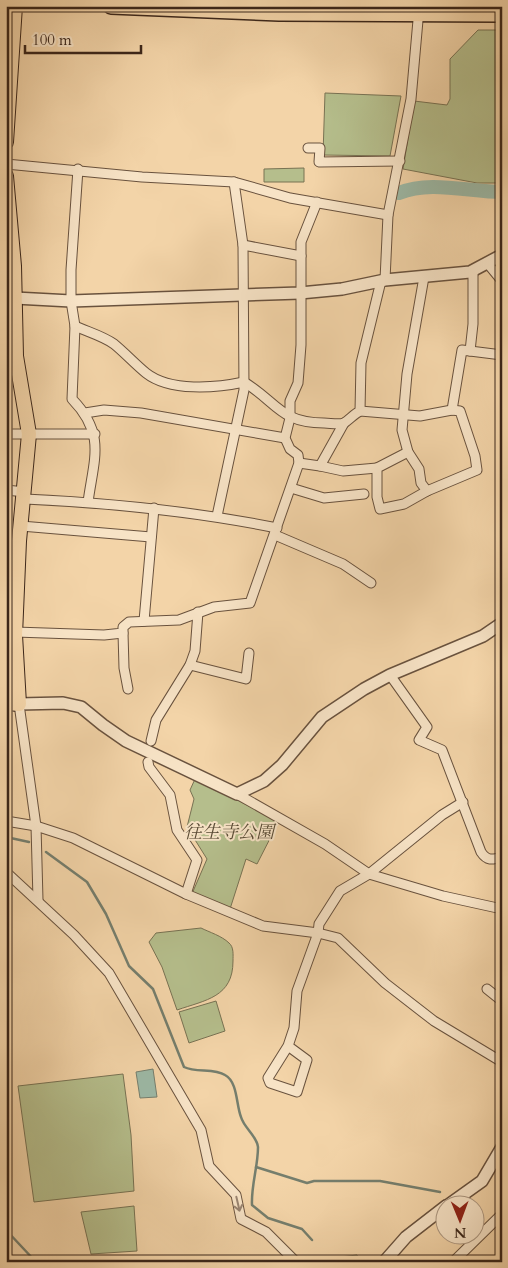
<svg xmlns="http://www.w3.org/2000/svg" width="508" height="1268" font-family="Cardo,'Noto Serif JP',serif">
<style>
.green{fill:#b5be8c;stroke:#787253}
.water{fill:#9cb8a5;stroke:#757e6d}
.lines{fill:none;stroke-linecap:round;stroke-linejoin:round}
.stream{stroke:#757e6d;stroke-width:2.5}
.river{stroke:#9cb8a5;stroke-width:14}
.minor-casing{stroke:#69523e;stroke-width:11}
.tertiary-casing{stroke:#69523e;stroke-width:14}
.primary-casing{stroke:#3b261a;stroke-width:16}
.trunk-casing{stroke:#3b261a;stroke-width:18}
.minor{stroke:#f7e3c6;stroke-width:9}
.tertiary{stroke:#f7e3c6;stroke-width:11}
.primary{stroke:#f3d4a8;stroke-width:14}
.trunk{stroke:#f3d4a8;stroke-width:15}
.oneway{stroke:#998470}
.labels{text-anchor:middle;stroke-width:4;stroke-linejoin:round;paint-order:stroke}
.park-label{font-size:18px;font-style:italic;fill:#5a4c36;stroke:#f7e3c6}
</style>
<rect width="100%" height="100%" fill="#f3d4a8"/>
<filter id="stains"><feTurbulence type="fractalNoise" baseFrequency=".004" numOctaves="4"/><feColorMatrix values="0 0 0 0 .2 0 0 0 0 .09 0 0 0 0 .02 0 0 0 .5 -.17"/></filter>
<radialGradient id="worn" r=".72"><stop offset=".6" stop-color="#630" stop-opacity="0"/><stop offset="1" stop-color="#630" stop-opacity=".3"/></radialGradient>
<g class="green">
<polygon points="478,30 502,30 502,183 477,183 403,169 414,101 447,105 450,99 450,59"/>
<polygon points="325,93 401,96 390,156 323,155"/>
<polygon points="304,168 304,182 264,182 264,169"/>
<polygon points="195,779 279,821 257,864 246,859 230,909 191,896 207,859 187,827 194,799 190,790"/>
<path d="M201,928C209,932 222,936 229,943C234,947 233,955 233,961C233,997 206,1000 177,1010L162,967L149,942L156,933Z"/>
<polygon points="216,1001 225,1031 189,1043 179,1012"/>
<polygon points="123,1074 131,1135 134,1191 34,1202 18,1086"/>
<polygon points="134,1206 137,1251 91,1254 81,1212"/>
<polygon points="357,1255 360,1262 323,1262 331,1258"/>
</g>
<polygon class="water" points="153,1069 157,1097 140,1098 136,1072"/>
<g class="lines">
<g class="stream">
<polyline points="6,837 29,842"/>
<path d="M46,852L87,882L106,914L129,966L153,989L184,1067C196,1073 214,1068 225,1075C238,1082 236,1105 241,1117C244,1128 257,1136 258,1147C258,1167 251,1185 252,1205L268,1218L302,1229L312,1240"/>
<polyline points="256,1167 307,1183 314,1181 380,1181 440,1192"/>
<polyline points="6,1230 36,1262"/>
</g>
<path class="river" d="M399,193C430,180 469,192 502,192"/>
<defs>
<g id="minor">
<polyline points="308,148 320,148 319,162 400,161"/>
<polyline points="6,164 142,177 234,182 290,198 388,215 411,99 419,9"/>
<path d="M78,169L71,270V301L75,326L72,399C106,434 94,458 88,502"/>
<polyline points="243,245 301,256"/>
<polyline points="488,264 502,281"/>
<polyline points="424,277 407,374 402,430 408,452 419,469 421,483 427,491"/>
<polyline points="385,280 388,215"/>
<path d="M75,326C88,332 103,336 114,344C125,353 135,364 146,373C170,392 216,388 244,382C277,402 280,423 324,423C330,423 339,425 344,423C349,420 354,414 360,411L361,363L381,281"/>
<polyline points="470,351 473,324 473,271"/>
<polyline points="452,410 462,350 502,355"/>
<polyline points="360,411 420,416 452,410 460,411 475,456 477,470 427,491 404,504 380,509 377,497 377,468 408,452"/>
<polyline points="85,413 104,410 141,413 285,438"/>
<polyline points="6,434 95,434"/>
<polyline points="299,463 320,466 344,423"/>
<polyline points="320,466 343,471 377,468"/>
<polyline points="291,488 324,498 364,494"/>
<polyline points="6,490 25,492"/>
<path d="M25,499C110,503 193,511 277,528"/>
<polyline points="217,516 244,390 243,245 234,182"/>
<polyline points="21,526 151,537"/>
<polyline points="275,535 343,564 371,583"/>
<polyline points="144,621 154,508"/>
<polyline points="15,632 104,635 123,633 123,627 129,622 179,620 214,607 250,603 299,463 298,455 290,449 285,438 290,418 290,401 298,383 301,345 301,242 317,202"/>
<polyline points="123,633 124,668 128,689"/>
<polyline points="190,665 246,679 249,653"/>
<path d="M390,675L427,727L419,740L442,750L481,852C487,861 492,860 502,857"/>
<polyline points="19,704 36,826 38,900"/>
<polyline points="151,741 156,720 190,665 195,651 198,612"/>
<polyline points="148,762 149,767 170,795 177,830 197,860 186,894"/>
<polyline points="237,794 325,844 369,874 443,896 502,909"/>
<polyline points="6,821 36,826 73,838 186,894 263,926 318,933 338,938 385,983 434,1021 502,1062"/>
<polyline points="6,872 74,935 109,973 201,1130 209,1166 236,1195 241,1219 266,1232 296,1262"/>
<polyline points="487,989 502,1001"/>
<polyline points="288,1046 307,1060 297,1092 270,1083 268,1078 288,1046 294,1028 297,991 318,933 319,924 340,891 369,874 442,815 463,802"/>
<polyline points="453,1262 502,1214"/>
</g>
<g id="tertiary">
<polyline points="15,298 71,301 300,293 342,289 385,280 470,272 502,255"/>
<polyline points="19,704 63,703 81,707 103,725 126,741 237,794 264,781 282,765 322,717 364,689 390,675 483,636 502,623"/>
<polyline points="447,1206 482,1181 502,1147"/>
<polyline points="384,1262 406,1237 446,1206"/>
</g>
<g id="primary">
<polyline points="6,142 15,6"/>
<polyline points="6,176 14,266 16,356 29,434 19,541 15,635 19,704 6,703"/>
</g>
<polyline id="trunk" points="111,6 279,13 502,14"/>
</defs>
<use href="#minor" class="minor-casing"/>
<use href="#tertiary" class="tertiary-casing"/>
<use href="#primary" class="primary-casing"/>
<use href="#trunk" class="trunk-casing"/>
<use href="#minor" class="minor"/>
<use href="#tertiary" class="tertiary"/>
<use href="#primary" class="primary"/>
<use href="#trunk" class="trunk"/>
</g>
<defs><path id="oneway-shaft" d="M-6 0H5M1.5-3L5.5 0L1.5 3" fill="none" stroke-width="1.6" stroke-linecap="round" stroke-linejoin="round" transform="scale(1.25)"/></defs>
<use class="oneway" href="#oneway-shaft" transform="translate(238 1204) rotate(77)"/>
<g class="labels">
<g class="park-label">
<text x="229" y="838">往生寺公園</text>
</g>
</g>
<rect width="508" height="1268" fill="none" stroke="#f3d4a8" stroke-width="25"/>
<rect x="8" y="8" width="493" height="1253" fill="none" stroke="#3b261a" stroke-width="2.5"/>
<rect x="12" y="12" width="483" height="1243" fill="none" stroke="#3b261a"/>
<g transform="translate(460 1220) rotate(179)"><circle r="24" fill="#f7e3c6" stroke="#ac9781"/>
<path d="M0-4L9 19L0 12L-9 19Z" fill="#8f2418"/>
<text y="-8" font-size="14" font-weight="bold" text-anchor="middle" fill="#3b261a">N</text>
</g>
<path d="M25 45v8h116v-8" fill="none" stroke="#3b261a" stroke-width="2.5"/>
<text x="32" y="45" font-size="15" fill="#3b261a" stroke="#f7e3c6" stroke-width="4" paint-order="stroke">100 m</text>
<rect width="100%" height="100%" filter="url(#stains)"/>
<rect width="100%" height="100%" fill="url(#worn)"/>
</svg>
